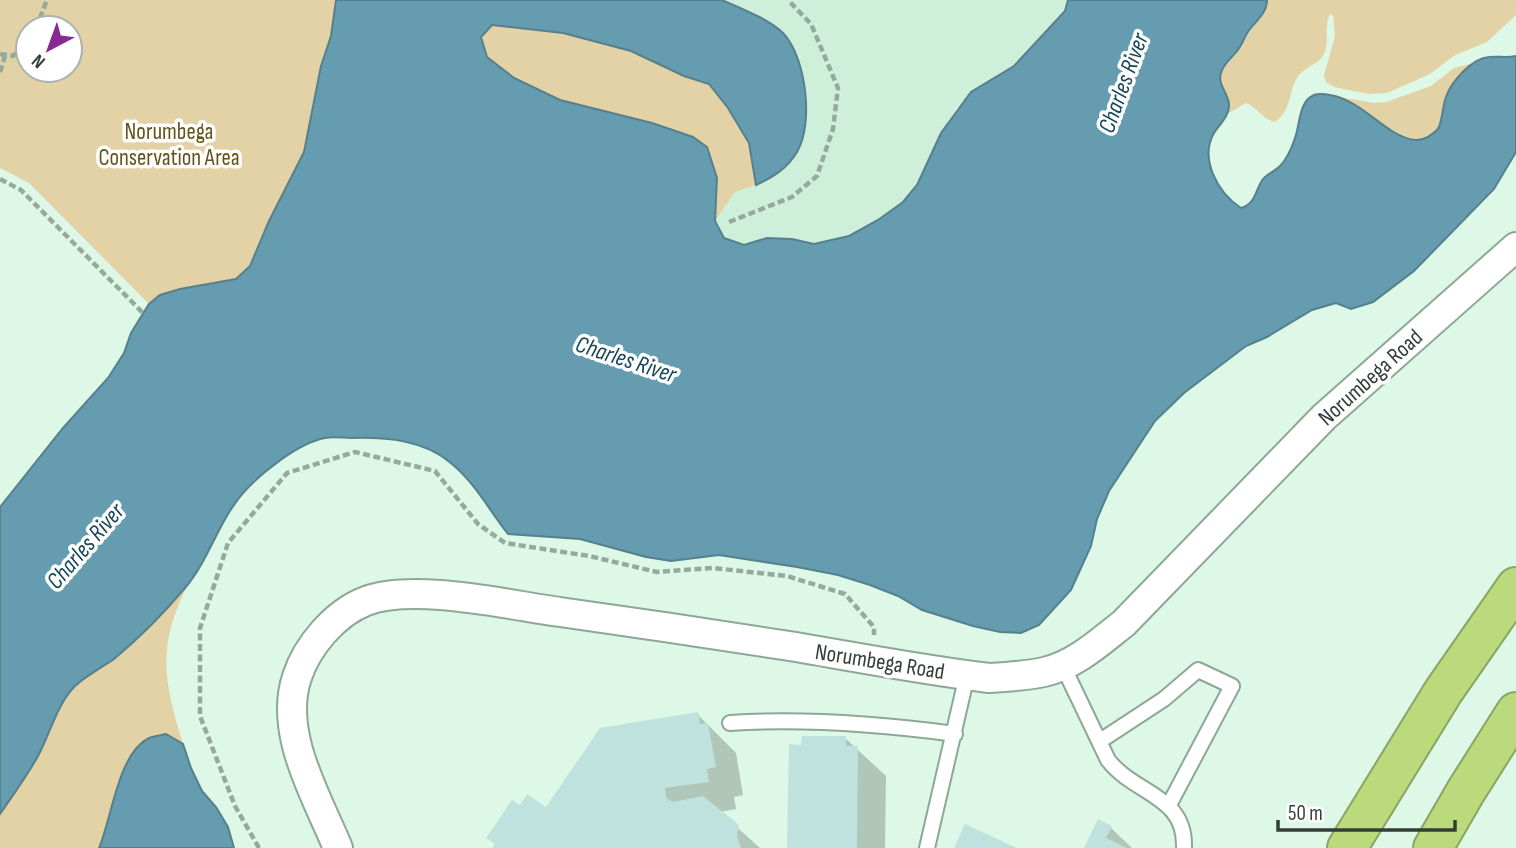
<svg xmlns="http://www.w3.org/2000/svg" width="1516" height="848" font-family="'Sofia Sans Condensed',sans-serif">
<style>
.built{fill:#cef0da}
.green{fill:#e2d2a5;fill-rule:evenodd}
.water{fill:#659cb0;stroke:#56808c;stroke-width:2}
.shadow{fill:#0003}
.building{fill:#bfe2df}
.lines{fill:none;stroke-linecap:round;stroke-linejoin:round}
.lane-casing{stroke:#8ea797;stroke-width:18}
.street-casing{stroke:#8ea797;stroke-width:32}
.highway-casing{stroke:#8ba363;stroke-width:42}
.path{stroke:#95aa9d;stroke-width:4.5;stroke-dasharray:7 3.5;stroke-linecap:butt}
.lane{stroke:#fff;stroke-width:14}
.street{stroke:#fff;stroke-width:28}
.highway{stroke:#bbda7b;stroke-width:38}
.labels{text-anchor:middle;stroke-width:7;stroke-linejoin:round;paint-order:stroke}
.park-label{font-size:23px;fill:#64521b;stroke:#fff}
.street-label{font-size:23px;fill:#333e37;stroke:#fff}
.water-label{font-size:24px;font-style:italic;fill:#184757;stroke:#fff}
</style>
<rect width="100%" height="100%" fill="#ddf8e7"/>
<polygon class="built" points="722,0 1068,0 1065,10 1014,66 971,92 956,109 941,133 917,185 903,202 878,220 849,236 814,244 792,239 767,238 744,245 724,238 715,221 735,192 756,185 781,173 759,17"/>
<g class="green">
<path d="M0,0H336L331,36L321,66L304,152L269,221L250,266L236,279L180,289L160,295L149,304L29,183L0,168ZM28,28H70V70H28Z"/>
<path d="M1267,0H1516V15L1487,42L1455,55L1430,74L1387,93L1369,94L1334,87L1326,82L1324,75L1335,36L1333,15L1330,14C1324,25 1329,40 1325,52C1320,64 1308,65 1300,74C1287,89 1294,108 1275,122C1263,120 1258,107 1246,103L1227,114L1229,104L1220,81L1221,72L1238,51L1267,5Z"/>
<polygon points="492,25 563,33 631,51 684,76 710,84 728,108 749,143 756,185 735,192 715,221 717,178 693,137 652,123 560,100 514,78 487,57 481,37"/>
<path d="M1474,63C1447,87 1453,93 1441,124C1424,165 1374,115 1354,103C1348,100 1340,98 1333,96L1375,103L1386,102L1431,86L1454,68Z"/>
<path d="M188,585C156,646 164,682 183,744L166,734L107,829L99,848H0V814L38,757L62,705L73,688L113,659L165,610Z"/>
</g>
<g class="water">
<path d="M336,0H722C740,8 771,20 784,34C806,59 814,123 797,152C787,169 773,177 756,185L749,143L728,108L709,84L684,76L631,51L563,33L492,25L481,37L487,57L514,78L560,100L652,123L693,137L707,147L717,178L715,221L724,238L744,245L767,238L792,239L814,244L849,236L878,220L903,202L917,185L941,133L971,92L1014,66L1065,11L1068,0H1267C1267,14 1255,21 1248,32C1244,38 1242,45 1237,51C1232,58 1223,64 1221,73C1217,84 1228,93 1229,104C1230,115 1220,124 1214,133C1199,159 1218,193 1241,208C1256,204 1255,190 1263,179C1267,174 1275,171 1280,166C1287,159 1292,147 1295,138C1300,124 1299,101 1314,95C1319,93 1325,94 1330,95C1364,101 1385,136 1415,140C1424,141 1432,135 1438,129C1443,119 1442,108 1446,97C1451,82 1472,58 1489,57C1498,56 1506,58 1516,56V152L1494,189L1414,271L1373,302L1351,309L1336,303L1312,310L1267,337L1246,346L1184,393L1155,421L1109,491L1097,519L1091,546L1071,590L1039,625L1021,633L1000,632L973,626L922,610L898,596L870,585L838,575L797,567L719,555L671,561L646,557L580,539L508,534C489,510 475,483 452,464C425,440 386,437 352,438C343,438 334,436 325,438C298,443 261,473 243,493C218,522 209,560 185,588C164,613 139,638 114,659C101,668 87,675 75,686C57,704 50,734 38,756C27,776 13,795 0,814V507L63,428L108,378L124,353L131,333L149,304L160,295L180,289L236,279L250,266L269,221L304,152L321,66L331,36Z"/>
<path d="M166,734L183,744L191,768L202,791L216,807L228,827L234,848H99C112,818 118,753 149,738C154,736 161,735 166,734Z"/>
</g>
<g class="shadow">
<polygon points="697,714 736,753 743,795 734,797 736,809 720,812 760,848 494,848 496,845 489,838 520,807 547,810"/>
<polygon points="845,738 886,776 885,848 789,848 803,747"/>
<polygon points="1099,822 1111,828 1132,848 1086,848"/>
</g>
<g class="building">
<polygon points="698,712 700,724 708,723 716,767 707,769 709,782 665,788 666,798 673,802 703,796 739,825 737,836 741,848 492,848 495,844 486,838 512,800 520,805 527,794 546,807 600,728"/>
<polygon points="802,736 846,736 846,746 858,746 857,848 787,848 789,744 801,745"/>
<polygon points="1098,819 1112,826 1106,838 1127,848 1084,848"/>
<polygon points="965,824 1017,848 954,848"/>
</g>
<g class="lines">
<defs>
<g id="lane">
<path d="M1063,666L1108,760C1135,795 1186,795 1184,848"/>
<path d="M730,723C806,718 880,724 955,734"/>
<polyline points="1100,741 1164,699 1198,670 1232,686 1169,805"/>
<polyline points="927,848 967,675"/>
</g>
<path id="street" d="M338,848C317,797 278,733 297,677C307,646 335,613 366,601C415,583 508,605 560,612C639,623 717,635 796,647C860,658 924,670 989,678C1007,677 1026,676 1044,672C1075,665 1100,642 1124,623L1324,417L1516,247"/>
<g id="highway">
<polyline points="1347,848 1443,692 1516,587"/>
<polyline points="1433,848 1466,791 1516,712"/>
</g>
</defs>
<use href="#lane" class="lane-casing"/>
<use href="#street" class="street-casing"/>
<use href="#highway" class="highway-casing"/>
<g class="path">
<polyline points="36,28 47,0"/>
<polyline points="0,54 13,56 28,43"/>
<polyline points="0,72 5,56"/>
<polyline points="0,179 21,190 143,313"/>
<polyline points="729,222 792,197 817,176 833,129 838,88 811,24 788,0"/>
<polyline points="259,848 235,806 200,716 200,628 228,543 287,473 355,452 435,471 478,524 505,543 589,556 657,572 713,568 787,576 845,594 874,627 874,635"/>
</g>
<use href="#lane" class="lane"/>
<use href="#street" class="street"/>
<use href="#highway" class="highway"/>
</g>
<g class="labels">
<g class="park-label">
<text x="169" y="139">Norumbega<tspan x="169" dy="26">Conservation Area</tspan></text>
</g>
<g class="street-label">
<text transform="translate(1370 377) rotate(-42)" y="8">Norumbega Road</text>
<text transform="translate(880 661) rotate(9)" y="8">Norumbega Road</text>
</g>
<g class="water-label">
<text transform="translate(1123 83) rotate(-70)" y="8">Charles River</text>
<text transform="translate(626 359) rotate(18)" y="8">Charles River</text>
<text transform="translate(85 546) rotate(-49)" y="8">Charles River</text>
</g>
</g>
<g transform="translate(49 49) rotate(221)"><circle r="33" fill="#ffffff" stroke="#adb2af" stroke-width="2"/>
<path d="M0-5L12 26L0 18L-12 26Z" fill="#882a94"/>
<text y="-10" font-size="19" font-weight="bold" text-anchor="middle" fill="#333e37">N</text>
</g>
<path d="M1278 820v10h177v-10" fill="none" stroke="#333e37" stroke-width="3.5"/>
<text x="1288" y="820" font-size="21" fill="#333e37" stroke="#ffffff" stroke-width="5" paint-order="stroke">50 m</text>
</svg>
